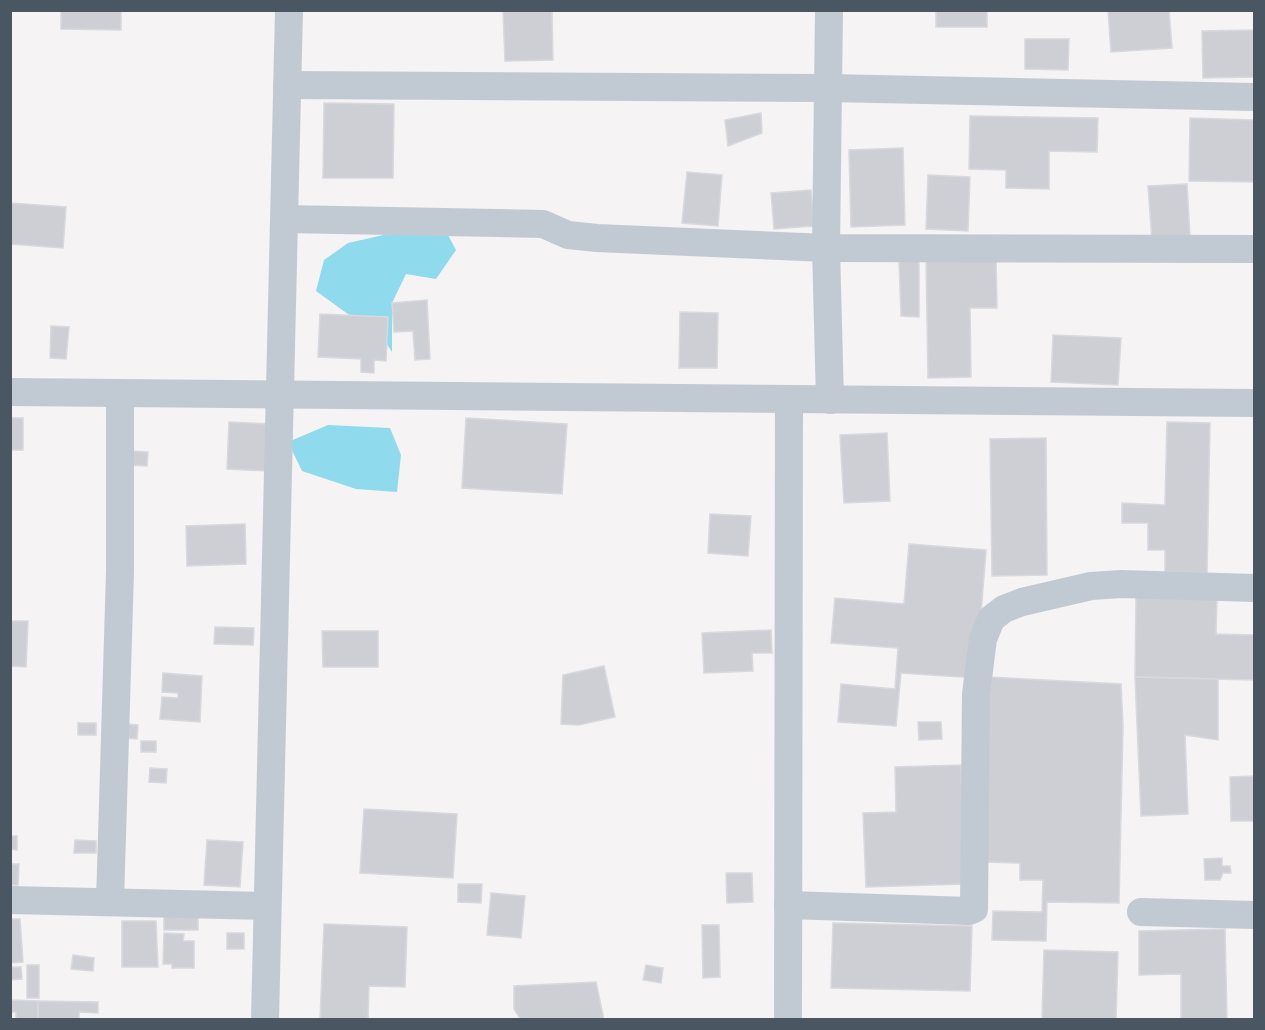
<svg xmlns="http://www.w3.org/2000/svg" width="1265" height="1030" font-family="Quicksand,sans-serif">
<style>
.water{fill:#90daee}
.building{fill:#cdcfd5;stroke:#d7d9de;stroke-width:1.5}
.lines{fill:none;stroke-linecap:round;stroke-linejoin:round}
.minor{stroke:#c1cad2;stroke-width:28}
</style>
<rect width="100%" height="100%" fill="#f5f3f3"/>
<g class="water">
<polygon points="441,222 456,250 436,279 406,274 392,303 392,352 384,340 316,291 324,260 348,243"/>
<polygon points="328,425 390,428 401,455 397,492 356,489 302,471 288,442"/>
</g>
<g class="building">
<polygon points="61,10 121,10 121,30 61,29"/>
<polygon points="503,10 552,10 553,60 505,61"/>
<rect x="936" y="10" width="51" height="17"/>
<polygon points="1108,10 1169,10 1172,48 1111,52"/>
<polygon points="1254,30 1254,77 1203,78 1202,31"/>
<polygon points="1025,39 1069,39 1068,70 1025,69"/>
<polygon points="324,103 394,104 393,178 323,178"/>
<polygon points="761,113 762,133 728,146 725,120"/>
<polygon points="970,116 1098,118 1097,152 1049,151 1049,189 1006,188 1006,170 969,169"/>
<polygon points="1190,118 1254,120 1254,182 1189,181"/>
<polygon points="903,148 905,225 851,227 849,150"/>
<polygon points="687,172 722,175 718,226 682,223"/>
<polygon points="928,175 970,177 968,231 926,229"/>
<polygon points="1187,184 1190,237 1152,240 1148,186"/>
<polygon points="811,190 814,226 774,229 771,193"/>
<polygon points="10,203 66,207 63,248 10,244"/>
<polygon points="996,255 997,308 970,308 971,377 928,378 926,256"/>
<polygon points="919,258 919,317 901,316 899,260"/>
<polygon points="427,300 430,359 415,360 413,331 394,332 392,303"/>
<polygon points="680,312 718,313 717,368 679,368"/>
<polygon points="320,314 388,317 386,361 374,360 374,373 361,372 361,359 318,357"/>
<polygon points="51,326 69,327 66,359 50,358"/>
<polygon points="1053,335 1121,338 1118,385 1051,382"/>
<rect x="10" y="418" width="13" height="32"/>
<polygon points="466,418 567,424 562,494 462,488"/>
<polygon points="229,422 270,424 267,471 227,469"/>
<polygon points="1167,422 1210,423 1207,573 1165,572 1165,550 1148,550 1148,523 1122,523 1122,503 1165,505"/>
<polygon points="887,433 890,501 844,503 840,435"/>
<polygon points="1046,438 1047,575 992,576 990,439"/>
<polygon points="128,451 148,452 147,466 128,465"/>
<polygon points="710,514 751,516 748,556 708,553"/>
<polygon points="245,524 246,564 187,566 186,526"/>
<polygon points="909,544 986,550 976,678 901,673 896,726 838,722 841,684 895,689 898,648 831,643 835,598 904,604"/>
<polygon points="1136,595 1217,597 1216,634 1254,635 1254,680 1135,677"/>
<polygon points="10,621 28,621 26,667 10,666"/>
<polygon points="215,627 254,628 253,645 214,644"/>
<polygon points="771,630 772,653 752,653 753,671 704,673 702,633"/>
<polygon points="322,631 378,631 378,667 323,667"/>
<polygon points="604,666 615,717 579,725 561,724 563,675"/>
<polygon points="163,673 202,676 200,722 160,719 162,697 178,698 178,693 162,692"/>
<polygon points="987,677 1121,684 1123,726 1119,903 1047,902 1046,941 992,940 993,911 1042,912 1043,880 1020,880 1020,863 983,862"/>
<polygon points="1135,677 1218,679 1218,740 1185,735 1188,814 1141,816"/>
<polygon points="918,722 941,722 942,739 919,740"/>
<rect x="78" y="723" width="18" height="12"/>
<polygon points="126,724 138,725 137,739 125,738"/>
<rect x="141" y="741" width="15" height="11"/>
<polygon points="961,765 965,884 866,887 863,813 896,812 895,767"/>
<polygon points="150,768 167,769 166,783 149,782"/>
<polygon points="1254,776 1254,821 1231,821 1230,777"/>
<polygon points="364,809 457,814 453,878 360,873"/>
<polygon points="10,836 17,836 17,850 10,849"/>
<polygon points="75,840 96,841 96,853 74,853"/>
<polygon points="207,840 243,842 240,887 204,885"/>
<polygon points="1222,858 1222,866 1230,866 1231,873 1223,873 1220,880 1205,880 1204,859"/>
<polygon points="10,864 19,864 18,885 10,885"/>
<polygon points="726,873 752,873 753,902 727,903"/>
<polygon points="458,884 482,884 481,903 458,902"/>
<polygon points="491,893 525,896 521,938 487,935"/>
<polygon points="198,915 198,930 164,930 164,916"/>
<polygon points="10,919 20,919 23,962 10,963"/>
<polygon points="122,921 156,921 158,967 122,967"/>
<polygon points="833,923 972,926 970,991 831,988"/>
<polygon points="324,924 407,927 405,987 369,986 368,1020 320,1020"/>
<polygon points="702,925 719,925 720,977 703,978"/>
<polygon points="1225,929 1227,1020 1181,1020 1181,974 1139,975 1139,931"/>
<polygon points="164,933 184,934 183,941 194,941 194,968 172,968 172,964 163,964"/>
<rect x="227" y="933" width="17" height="16"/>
<polygon points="1044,950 1118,952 1116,1020 1042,1020"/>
<polygon points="73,955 94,958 93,971 71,969"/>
<rect x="27" y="965" width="12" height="33"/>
<polygon points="646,965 663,968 661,983 643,980"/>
<polygon points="10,967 21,967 22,979 10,980"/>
<polygon points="596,982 604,1020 521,1020 514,1009 514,986"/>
<polygon points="10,1000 38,1001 38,1020 16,1020 16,1012 10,1012"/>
<polygon points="38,1001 98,1002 98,1013 79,1012 79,1020 38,1020"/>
</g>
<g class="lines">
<g class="minor">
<polyline points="829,10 826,248 830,400"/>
<polyline points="287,85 829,88 1254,97"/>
<polyline points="285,219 543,224 568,235 597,238 826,248 1254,249"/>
<polyline points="10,392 1254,403"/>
<polyline points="10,900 267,906"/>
<polyline points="110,902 120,572 120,393"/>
<polyline points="788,905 969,911 974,909 976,694 983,639 991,619 1004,609 1022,602 1091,586 1121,584 1254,588"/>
<polyline points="1141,912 1254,915"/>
<polyline points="265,1020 289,10"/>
<polyline points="788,1020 789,400"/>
</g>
</g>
<rect width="1265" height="1030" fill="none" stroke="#4a5661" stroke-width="24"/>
</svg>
